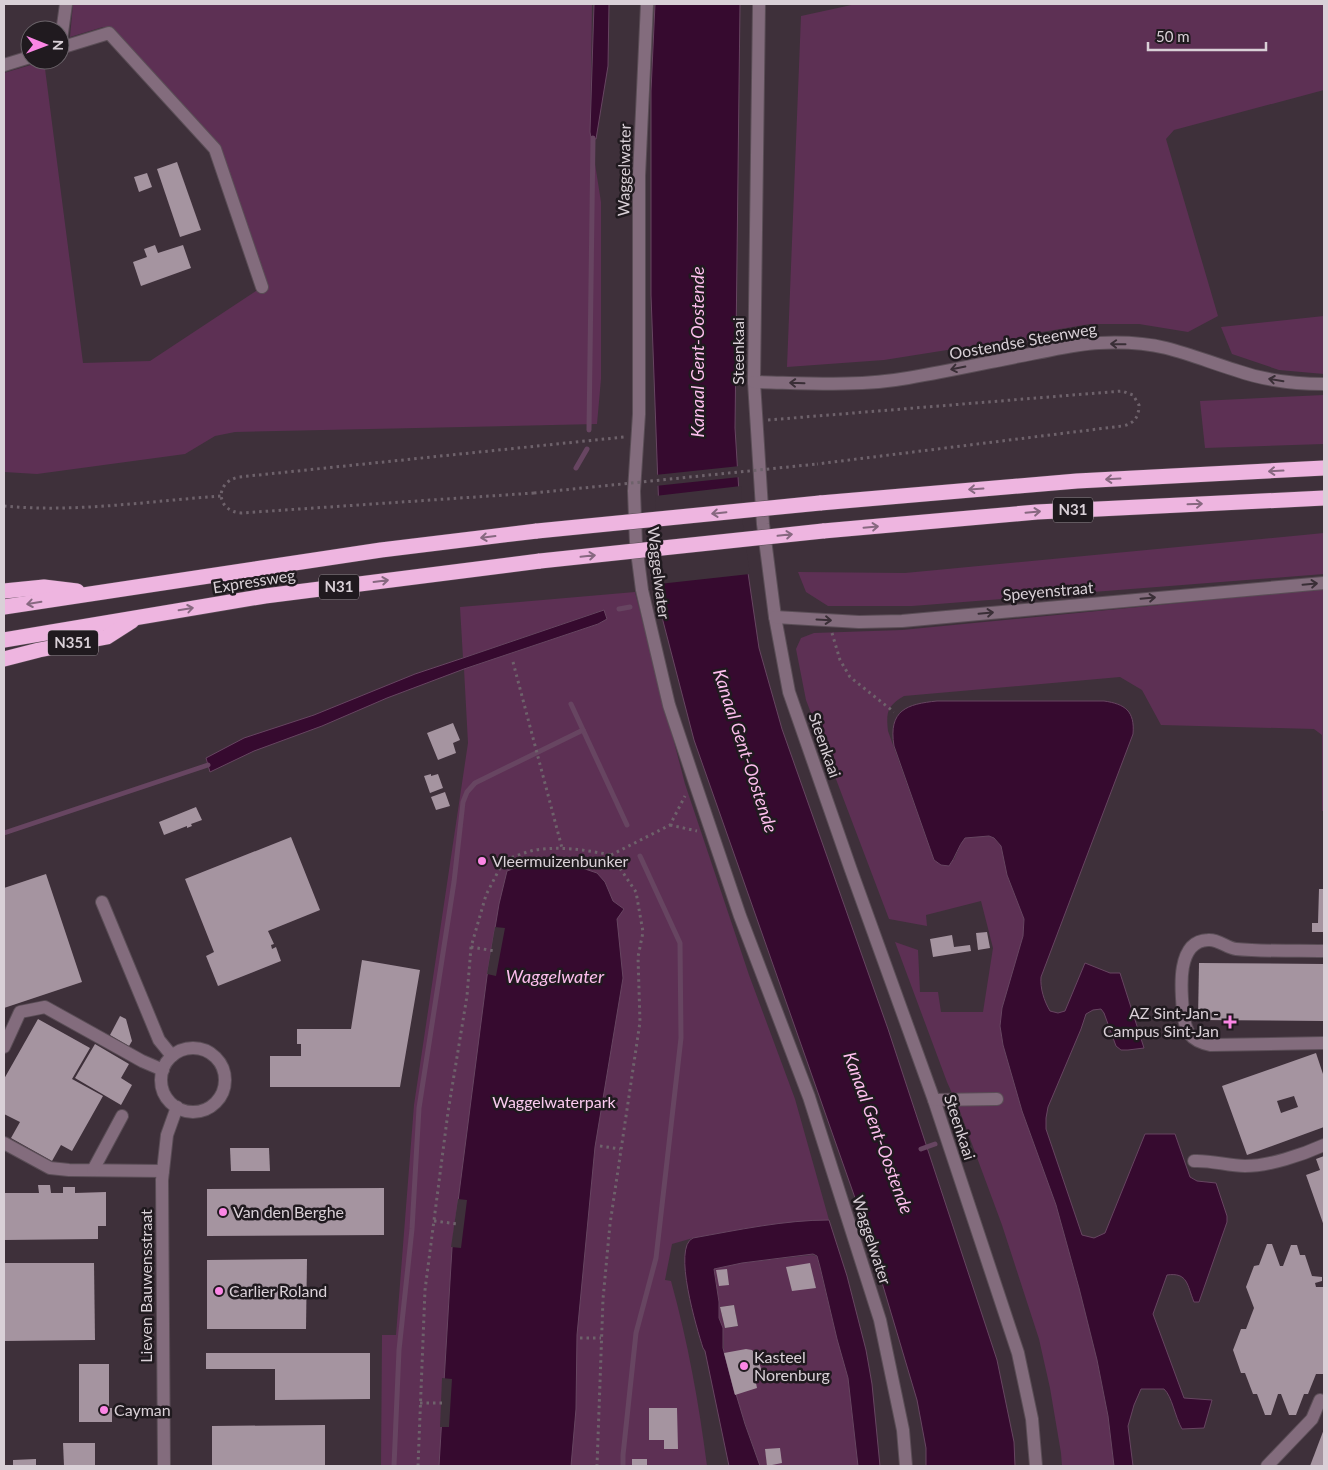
<svg xmlns="http://www.w3.org/2000/svg" width="1328" height="1470" font-family="Lato,sans-serif">
<style>
.green{fill:#5d3054;fill-rule:evenodd}
.water{fill:#360a2f;stroke:#674561}
.pier{fill:#3e303a}
.lines{fill:none;stroke-linecap:round;stroke-linejoin:round}
.stream{stroke:#674561;stroke-width:5}
.building{fill:#a594a0;fill-rule:evenodd}
.minor-casing{stroke:#5a4d56;stroke-width:14}
.highway-casing{stroke:#5a4d56;stroke-width:16}
.path{stroke:#6e626b;stroke-width:3;stroke-dasharray:2.5 4;stroke-linecap:butt}
.minor{stroke:#836c7d;stroke-width:12}
.highway{stroke:#eeb5e0;stroke-width:15}
.highway-bridge-casing{stroke:#5a4d56;stroke-width:16;stroke-linecap:butt}
.path-bridge{stroke:#6e626b;stroke-width:3;stroke-dasharray:2.5 4;stroke-linecap:butt}
.highway-bridge{stroke:#eeb5e0;stroke-width:15}
.oneway{stroke:#392e36}
.oneway2{stroke:#876880}
.poi-dot{fill:#fb86e5;stroke:#201a1f;stroke-width:2}
.labels{text-anchor:middle;stroke-width:5;stroke-linejoin:round;paint-order:stroke}
.shield{fill:#201a1f;stroke:#a299a0;stroke-width:1}
.shield-label{font-size:15px;font-weight:bold;fill:#d9d0d7}
.street-label{font-size:16px;fill:#d9d0d7;stroke:#201a1f}
.poi-label{font-size:16px;fill:#d9d0d7;stroke:#201a1f;text-anchor:start}
.park-label{font-size:16px;fill:#facbef;stroke:#201a1f}
.water-label{font-size:18px;font-style:italic;fill:#fcbeed;stroke:#201a1f}
</style>
<rect width="100%" height="100%" fill="#3e303a"/>
<g class="green">
<polygon points="73,4 592,4 590,132 601,202 601,379 597,424 235,432 215,436 185,454 37,474 4,472 4,73 44,61 83,363 150,361 262,287 215,149 103,27 70,37"/>
<polygon points="856,4 1324,4 1324,90 1174,130 1166,139 1218,316 1188,332 1139,324 1090,324 1036,333 1023,343 985,344 884,360 787,367 801,16"/>
<polygon points="1324,316 1324,374 1279,370 1232,354 1221,327"/>
<polygon points="1324,395 1324,444 1205,448 1200,401"/>
<polygon points="1324,533 1324,574 912,606 828,606 806,592 798,572 905,573"/>
<path d="M1324,589V811H1322V735L1314,729L1161,725L1142,690L1120,677L904,696C887,706 886,712 888,731L934,860H954L961,843L965,838L989,836L994,838L1001,846L1007,875L1024,919L1023,936L1000,1026L1003,1045L1022,1111L1056,1205L1079,1288L1097,1360L1108,1416L1114,1466H1062L1061,1453L1050,1388L1039,1339L1002,1225L959,1109L947,1082L895,942L918,950L920,992H938L941,1012H983L993,948L981,901L926,915L927,926L889,919L806,700L796,649L801,638L814,633L902,630Z"/>
<path d="M635,592L685,784L749,975L795,1099L829,1220L740,1230L693,1238L672,1244L665,1280L671,1281C688,1342 699,1404 707,1466H381L382,1335H396L414,1105L468,743L464,669L598,624L607,618L603,610L463,658L460,607Z"/>
<path d="M812,1255L816,1256L818,1260L837,1339L848,1378L858,1466H760L735,1395L724,1353L723,1328L719,1318V1302L714,1269L742,1263ZM734,1305L738,1326L725,1328L720,1307Z"/>
</g>
<g class="water">
<polygon points="594,4 609,4 608,66 596,139 591,138 590,132"/>
<polygon points="655,4 740,4 735,428 741,525 759,648 782,729 888,1029 997,1360 1014,1442 1015,1466 926,1466 926,1448 917,1400 867,1232 694,740 663,621 651,295 651,91"/>
<polygon points="604,610 607,619 598,624 464,669 387,698 322,726 254,751 210,772 206,758 244,738 314,715 415,674 463,658"/>
<path d="M937,701H1104C1125,704 1135,711 1133,734L1041,977C1040,988 1044,1001 1050,1011L1058,1013L1065,1011L1085,963L1110,973H1120L1144,1048L1128,1050H1121L1116,1046L1104,1013L1101,1009L1093,1010L1086,1014L1081,1029L1048,1107L1046,1118V1129L1082,1235L1094,1238L1105,1233L1145,1134H1175L1190,1177L1197,1181L1216,1183L1227,1216V1222L1199,1302H1194C1187,1285 1188,1272 1167,1275L1153,1314L1184,1398L1212,1400L1204,1428L1182,1429C1175,1417 1172,1396 1164,1389H1141L1134,1405L1128,1426L1133,1466H1114L1108,1416L1097,1360L1079,1288L1056,1205L1022,1111L1003,1045L1000,1026L1002,1008L1023,936L1024,919L1007,875L1001,846L994,838L989,836L965,838C958,846 956,857 949,866L941,865L934,860L894,746C888,710 907,704 937,701Z"/>
<polygon points="542,858 573,865 597,873 605,882 613,901 624,909 617,919 623,978 595,1147 577,1335 576,1409 571,1466 439,1466 452,1248 487,976 499,904 507,871"/>
<path d="M829,1220L847,1276L866,1350L872,1384L880,1466H858L848,1378L837,1339L820,1267L817,1256L813,1254L742,1263L714,1269L719,1302V1318L723,1328V1348L735,1394H736L745,1424L760,1466H729L705,1351L703,1348C697,1329 672,1247 693,1238C738,1230 784,1220 829,1220Z"/>
</g>
<g class="pier">
<polygon points="740,466 740,477 655,486 655,475"/>
<polygon points="741,486 743,525 750,574 659,584 655,496"/>
<polygon points="495,927 505,928 496,976 487,974"/>
<polygon points="458,1199 467,1200 461,1248 451,1247"/>
<polygon points="442,1378 452,1379 449,1427 440,1427"/>
</g>
<g class="lines">
<g class="stream">
<polyline points="589,430 593,138"/>
<polyline points="576,468 587,449"/>
<polyline points="619,609 630,607"/>
<polyline points="571,704 627,825"/>
<polyline points="4,833 208,765"/>
<polyline points="921,1149 935,1144"/>
<polyline points="394,1466 399,1350 412,1229 419,1108 454,882 463,802 467,792 475,783 583,730"/>
<polyline points="623,1466 623,1455 636,1333 656,1258 681,1038 680,943 640,856"/>
</g>
</g>
<g class="building">
<polygon points="177,162 201,230 180,237 157,169"/>
<polygon points="147,173 152,187 139,192 134,177"/>
<polygon points="155,245 158,253 183,245 191,268 141,286 133,262 147,257 144,249"/>
<polygon points="453,723 460,740 453,743 456,753 438,760 427,733"/>
<polygon points="431,774 431,776 438,774 443,788 430,793 424,776"/>
<polygon points="445,792 450,806 436,810 431,797"/>
<polygon points="196,807 202,820 191,824 192,826 187,828 187,826 164,835 159,822"/>
<polygon points="291,837 320,910 268,931 274,944 271,945 272,949 276,947 281,961 218,986 206,956 214,952 185,879"/>
<polygon points="46,874 82,982 4,1008 4,888"/>
<polygon points="1319,889 1324,889 1324,932 1312,932 1312,923 1318,923"/>
<polygon points="987,932 990,948 978,950 976,933"/>
<polygon points="952,935 954,947 970,945 971,951 933,957 930,939"/>
<polygon points="362,960 420,970 400,1087 270,1087 270,1056 301,1056 301,1044 297,1044 297,1029 351,1029"/>
<polygon points="1199,963 1324,964 1324,1021 1198,1020"/>
<polygon points="120,1016 126,1019 132,1041 129,1046 110,1035"/>
<polygon points="38,1019 90,1048 72,1079 103,1096 72,1151 61,1145 52,1161 11,1138 20,1122 4,1114 4,1079"/>
<polygon points="95,1044 129,1064 121,1078 132,1085 121,1105 75,1078"/>
<path d="M1316,1053L1324,1077V1127L1247,1155L1222,1086ZM1294,1096L1298,1107L1281,1113L1277,1101Z"/>
<polygon points="230,1148 269,1148 270,1171 231,1171"/>
<polygon points="1324,1156 1324,1226 1306,1175 1320,1170 1316,1159"/>
<polygon points="38,1185 50,1185 51,1193 63,1193 63,1187 75,1187 75,1193 106,1192 106,1226 98,1226 98,1239 4,1240 4,1193 39,1193"/>
<polygon points="384,1188 384,1235 207,1236 207,1189"/>
<polygon points="1267,1244 1272,1244 1280,1266 1283,1266 1291,1245 1297,1245 1300,1255 1305,1255 1312,1276 1322,1277 1322,1281 1315,1283 1316,1287 1324,1287 1324,1374 1316,1374 1308,1394 1304,1394 1296,1415 1289,1415 1281,1394 1278,1394 1271,1415 1265,1415 1257,1394 1253,1394 1245,1373 1241,1373 1233,1350 1241,1329 1246,1329 1254,1308 1246,1287 1254,1266 1259,1265"/>
<polygon points="307,1259 306,1329 207,1329 207,1260"/>
<polygon points="4,1263 94,1263 95,1340 4,1341"/>
<polygon points="810,1263 816,1288 792,1291 786,1267"/>
<polygon points="727,1269 729,1285 719,1286 716,1270"/>
<polygon points="734,1305 738,1326 725,1328 720,1307"/>
<polygon points="746,1349 752,1350 757,1356 763,1375 755,1378 757,1388 735,1395 724,1353"/>
<polygon points="206,1353 370,1353 370,1399 275,1400 275,1369 206,1369"/>
<polygon points="79,1364 109,1364 109,1408 112,1408 112,1422 79,1422"/>
<polygon points="649,1408 677,1408 678,1449 664,1449 664,1440 649,1440"/>
<polygon points="325,1425 325,1466 212,1466 212,1426"/>
<polygon points="1324,1429 1324,1466 1310,1466"/>
<polygon points="63,1443 95,1443 95,1466 64,1466"/>
<polygon points="780,1448 782,1463 767,1466 765,1449"/>
<polygon points="36,1459 36,1466 13,1466 13,1460"/>
<rect x="632" y="1459" width="15" height="7"/>
</g>
<g class="lines">
<defs>
<g id="minor">
<polyline points="647,4 639,176 639,414 634,491 636,544 642,590 669,705 694,780 740,916 809,1097 880,1320 903,1430 906,1466"/>
<polyline points="759,4 754,382 763,524 775,617 789,692 851,870 934,1100 1018,1353 1032,1419 1036,1466"/>
<polyline points="60,47 66,4"/>
<polyline points="60,48 109,33 215,149 262,287"/>
<polyline points="4,65 30,57"/>
<path d="M754,382C805,383 857,387 908,378C950,371 990,362 1031,354C1053,350 1076,344 1099,343C1120,342 1145,343 1166,348C1190,354 1212,363 1235,370C1263,380 1294,384 1324,384"/>
<polyline points="775,617 859,622 902,621 1324,583"/>
<polyline points="102,902 159,1040 172,1056"/>
<path d="M1324,951C1295,950 1265,952 1236,949C1226,948 1219,939 1208,940C1176,941 1181,990 1183,1011C1185,1032 1190,1041 1211,1045L1324,1043"/>
<polyline points="4,1047 20,1012 45,1007 142,1061 163,1070"/>
<circle cx="193" cy="1080" r="32"/>
<polyline points="934,1100 997,1099"/>
<polyline points="4,1143 50,1168 69,1170 163,1171"/>
<path d="M1194,1161C1211,1160 1228,1166 1245,1166C1269,1166 1302,1155 1324,1145"/>
<polyline points="93,1170 122,1116"/>
<polyline points="164,1466 162,1180 167,1135 177,1107"/>
<polyline points="1267,1466 1312,1419 1320,1400"/>
</g>
<g id="highway">
<polyline points="820,503 1077,481 1324,468"/>
<polyline points="823,531 1037,512 1324,498"/>
<polyline points="4,591 44,587 77,591"/>
<polyline points="4,607 381,550 537,531"/>
<polyline points="4,640 265,596 540,561"/>
<polyline points="4,659 39,650 107,637 132,621"/>
</g>
</defs>
<use href="#minor" class="minor-casing"/>
<use href="#highway" class="highway-casing"/>
<g class="path">
<path d="M768,420L1122,391L1133,395L1139,405C1139,417 1134,424 1122,426L817,464"/>
<path d="M534,493L241,513C216,511 214,482 239,477L624,437"/>
<path d="M4,506C74,513 150,501 221,496"/>
<polyline points="832,633 840,660 850,677 894,712"/>
<polyline points="513,662 562,848"/>
<polyline points="670,825 697,831"/>
<polyline points="611,855 670,825 685,796"/>
<polyline points="471,947 495,951"/>
<polyline points="600,1146 620,1149"/>
<polyline points="434,1221 458,1224"/>
<polyline points="580,1338 601,1338"/>
<polyline points="420,1403 444,1403"/>
<path d="M418,1466L425,1290L448,1112L467,996L471,947L486,895L504,860C514,857 525,852 535,850C561,846 586,850 611,855L636,892L643,932L638,957L640,1022L610,1224L603,1299L597,1466"/>
</g>
<use href="#minor" class="minor"/>
<use href="#highway" class="highway"/>
<defs>
<g id="highway-bridge">
<polyline points="537,531 820,503"/>
<polyline points="540,561 823,531"/>
</g>
</defs>
<use href="#highway-bridge" class="highway-bridge-casing"/>
<polyline class="path-bridge" points="534,493 817,464"/>
<use href="#highway-bridge" class="highway-bridge"/>
</g>
<defs><path id="oneway-shaft" d="M-6 0H5M1.5-3L5.5 0L1.5 3" fill="none" stroke-width="1.6" stroke-linecap="round" stroke-linejoin="round" transform="scale(1.25)"/></defs>
<g class="oneway">
<use href="#oneway-shaft" transform="translate(1118 344) rotate(-179)"/>
<use href="#oneway-shaft" transform="translate(958 368) rotate(169)"/>
<use href="#oneway-shaft" transform="translate(1276 380) rotate(-171)"/>
<use href="#oneway-shaft" transform="translate(797 383) rotate(-178)"/>
<use href="#oneway-shaft" transform="translate(1310 584) rotate(-5)"/>
<use href="#oneway-shaft" transform="translate(1148 598) rotate(-5)"/>
<use href="#oneway-shaft" transform="translate(986 613) rotate(-5)"/>
<use href="#oneway-shaft" transform="translate(824 620) rotate(3)"/>
</g>
<g class="oneway2">
<use href="#oneway-shaft" transform="translate(1276 471) rotate(177)"/>
<use href="#oneway-shaft" transform="translate(1113 479) rotate(177)"/>
<use href="#oneway-shaft" transform="translate(976 489) rotate(176)"/>
<use href="#oneway-shaft" transform="translate(1195 504) rotate(-2)"/>
<use href="#oneway-shaft" transform="translate(1033 512) rotate(-5)"/>
<use href="#oneway-shaft" transform="translate(719 513) rotate(174)"/>
<use href="#oneway-shaft" transform="translate(871 527) rotate(-5)"/>
<use href="#oneway-shaft" transform="translate(785 535) rotate(-6)"/>
<use href="#oneway-shaft" transform="translate(488 537) rotate(173)"/>
<use href="#oneway-shaft" transform="translate(588 556) rotate(-6)"/>
<use href="#oneway-shaft" transform="translate(381 581) rotate(-7)"/>
<use href="#oneway-shaft" transform="translate(34 603) rotate(171)"/>
<use href="#oneway-shaft" transform="translate(186 609) rotate(-9)"/>
</g>
<g class="poi-dot">
<circle cx="482" cy="861" r="5"/>
<path d="M1227.5 1014.5h5v5h5v5h-5v5h-5v-5h-5v-5h5z"/>
<circle cx="223" cy="1212" r="5"/>
<circle cx="219" cy="1291" r="5"/>
<circle cx="744" cy="1366" r="5"/>
<circle cx="104" cy="1410" r="5"/>
</g>
<g class="labels">
<g class="shield">
<rect x="1053" y="497.5" width="40" height="25" rx="4"/>
<rect x="319" y="574.5" width="40" height="25" rx="4"/>
<rect x="48" y="630.5" width="50" height="25" rx="4"/>
</g>
<g class="shield-label">
<text x="1073" y="515">N31</text>
<text x="339" y="592">N31</text>
<text x="73" y="648">N351</text>
</g>
<g class="street-label">
<text transform="translate(624 170) rotate(-89)" y="6">Waggelwater</text>
<text transform="translate(1023 341) rotate(-10)" y="6">Oostendse Steenweg</text>
<text transform="translate(738 351) rotate(-90)" y="6">Steenkaai</text>
<text transform="translate(659 573) rotate(83)" y="6">Waggelwater</text>
<text transform="translate(254 581) rotate(-9)" y="6">Expressweg</text>
<text transform="translate(1048 591) rotate(-5)" y="6">Speyenstraat</text>
<text transform="translate(825 745) rotate(71)" y="6">Steenkaai</text>
<text transform="translate(960 1127) rotate(72)" y="6">Steenkaai</text>
<text transform="translate(872 1240) rotate(72)" y="6">Waggelwater</text>
<text transform="translate(146 1286) rotate(-90)" y="6">Lieven Bauwensstraat</text>
</g>
<g class="poi-label">
<text x="492" y="867">Vleermuizenbunker</text>
<text x="1219" y="1019" text-anchor="end">AZ Sint-Jan -<tspan x="1219" dy="18">Campus Sint-Jan</tspan></text>
<text x="233" y="1218">Van den Berghe</text>
<text x="229" y="1297">Carlier Roland</text>
<text x="754" y="1363">Kasteel<tspan x="754" dy="18">Norenburg</tspan></text>
<text x="114" y="1416">Cayman</text>
</g>
<g class="park-label">
<text x="554" y="1108">Waggelwaterpark</text>
</g>
<g class="water-label">
<text transform="translate(698 352) rotate(-90)" y="6">Kanaal Gent-Oostende</text>
<text transform="translate(745 751) rotate(72)" y="6">Kanaal Gent-Oostende</text>
<text x="555" y="983">Waggelwater</text>
<text transform="translate(878 1133) rotate(70)" y="6">Kanaal Gent-Oostende</text>
</g>
</g>
<rect width="1328" height="1470" fill="none" stroke="#d9d0d7" stroke-width="10"/>
<g transform="translate(45 45) rotate(91)"><circle r="24" fill="#201a1f" stroke="#6a6369"/>
<path d="M0-4L9 19L0 12L-9 19Z" fill="#fb86e5"/>
<text y="-8" font-size="14" font-weight="bold" text-anchor="middle" fill="#d9d0d7">N</text>
</g>
<path d="M1148 42v8h118v-8" fill="none" stroke="#d9d0d7" stroke-width="2.5"/>
<text x="1156" y="42" font-size="15" fill="#d9d0d7" stroke="#201a1f" stroke-width="4" paint-order="stroke">50 m</text>
</svg>
